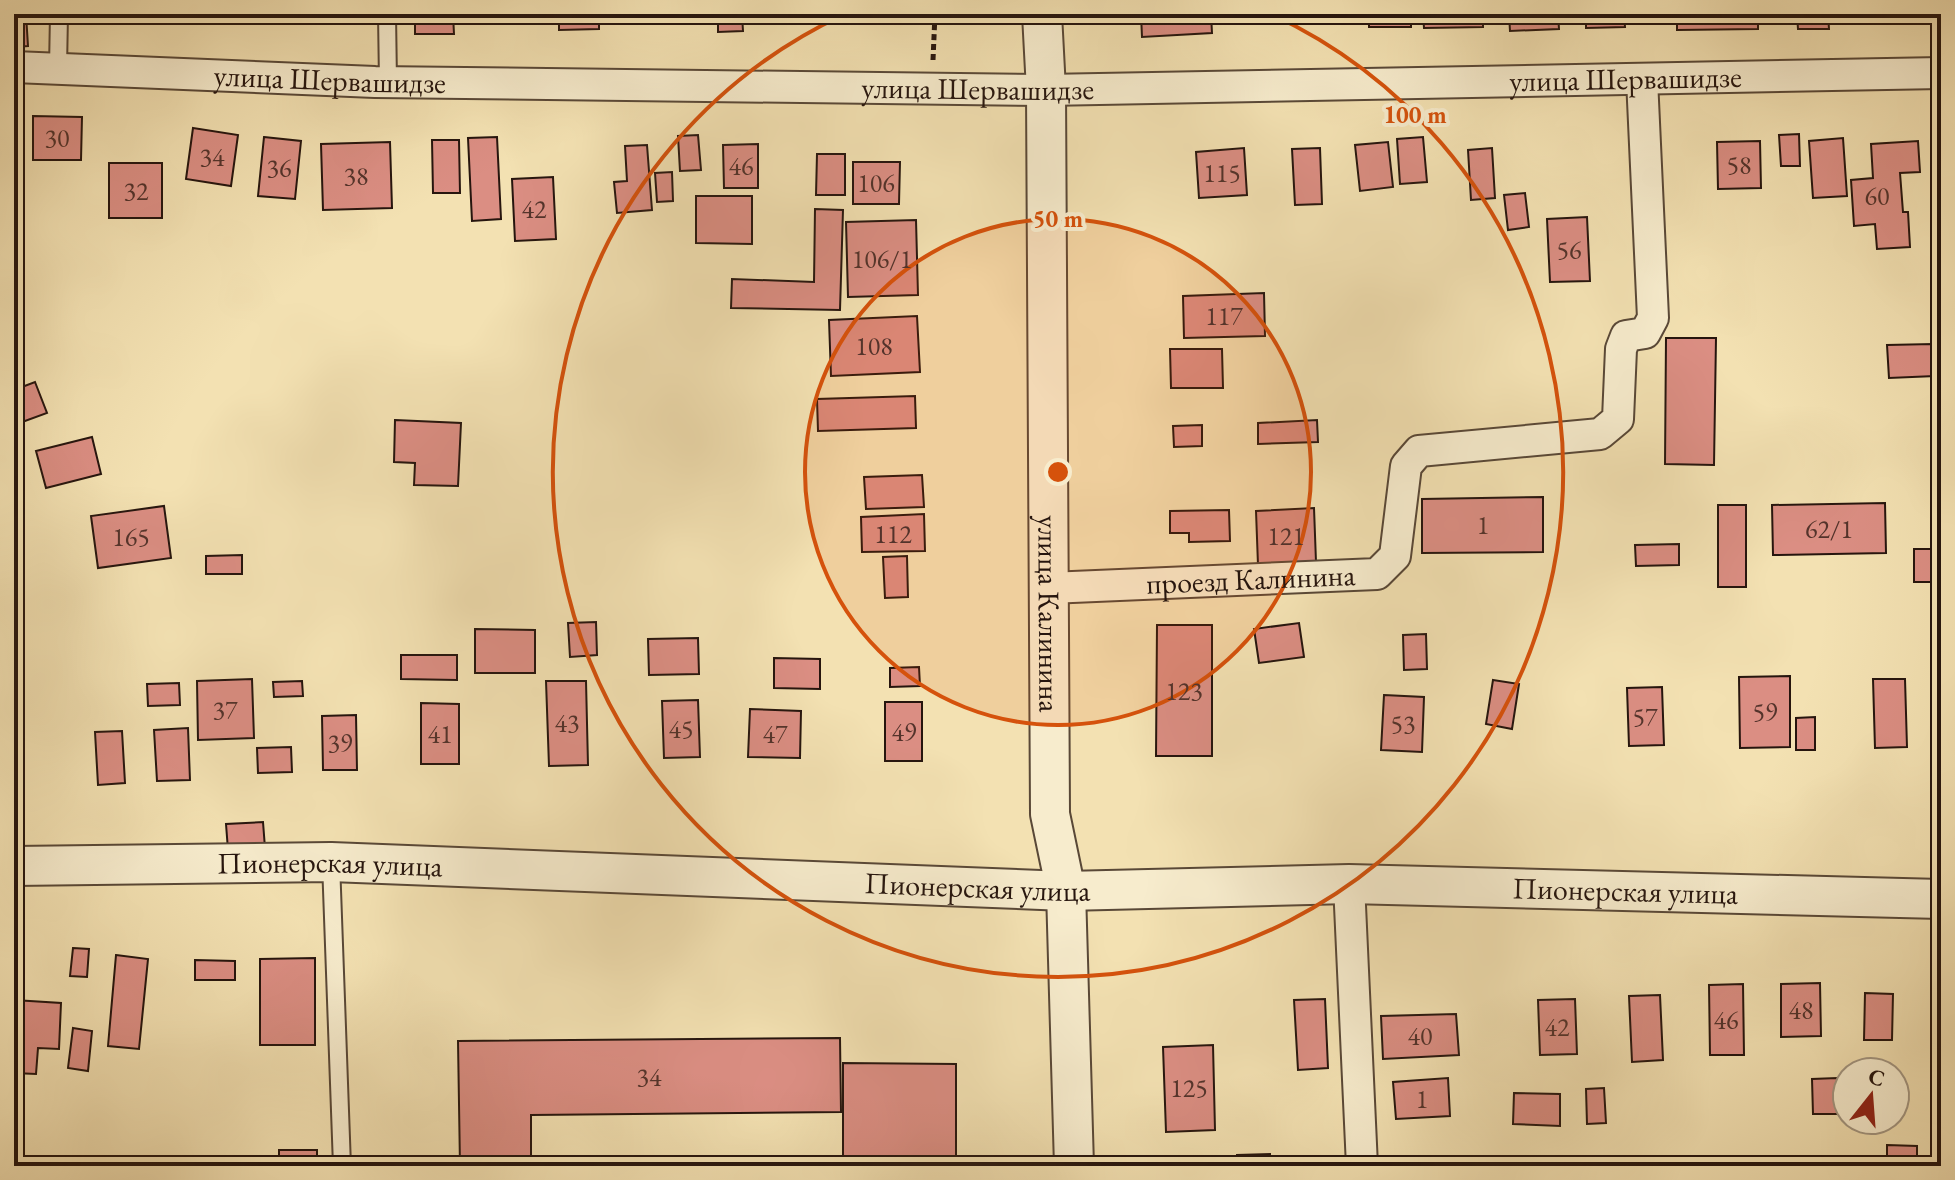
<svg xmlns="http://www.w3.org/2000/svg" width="1955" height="1180" font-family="'EB Garamond',serif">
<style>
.building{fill:#db8e83;stroke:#26150e;stroke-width:2}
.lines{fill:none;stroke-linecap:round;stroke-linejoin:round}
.service-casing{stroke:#594837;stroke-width:20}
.minor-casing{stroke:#594837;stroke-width:34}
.tertiary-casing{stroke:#594837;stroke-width:42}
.path{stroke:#26150e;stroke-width:5;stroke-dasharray:6 4;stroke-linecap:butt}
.service{stroke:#f7eccd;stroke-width:16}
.minor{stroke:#f7eccd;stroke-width:30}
.tertiary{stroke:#f7eccd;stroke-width:38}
.ring{fill:none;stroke:#d5520c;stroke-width:4}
.labels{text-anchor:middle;stroke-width:8;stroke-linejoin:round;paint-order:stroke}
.number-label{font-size:26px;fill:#53332b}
.street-label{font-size:30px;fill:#26150e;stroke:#f7eccd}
.centre{fill:#d5520c;stroke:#f7eccd;stroke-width:4}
.ring-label{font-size:24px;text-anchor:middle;font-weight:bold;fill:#d5520c;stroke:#f7eccd;stroke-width:8;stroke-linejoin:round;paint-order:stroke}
</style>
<rect width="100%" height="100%" fill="#f3e1b2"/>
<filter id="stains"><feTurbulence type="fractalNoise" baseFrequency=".0025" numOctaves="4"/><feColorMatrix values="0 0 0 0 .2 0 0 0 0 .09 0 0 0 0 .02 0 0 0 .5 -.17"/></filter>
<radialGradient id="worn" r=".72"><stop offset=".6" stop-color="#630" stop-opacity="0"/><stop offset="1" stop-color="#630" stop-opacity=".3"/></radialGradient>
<g class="building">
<polygon points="14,14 26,14 28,46 14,47"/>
<polygon points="109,14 258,14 109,22"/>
<polygon points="415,14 453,14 454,34 415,34"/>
<polygon points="559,14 599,14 599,29 559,30"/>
<polygon points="718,14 742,14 743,31 718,32"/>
<polygon points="1141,14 1211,14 1212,33 1142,37"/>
<polygon points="1263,14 1290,14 1291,20 1263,22"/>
<rect x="1369" y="14" width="42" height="13"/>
<polygon points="1423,14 1483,14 1483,27 1424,28"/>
<polygon points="1509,14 1558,14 1559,29 1510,31"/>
<polygon points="1586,14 1624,14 1625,27 1586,28"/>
<polygon points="1677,14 1758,14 1758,29 1677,30"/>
<polygon points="1797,14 1828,14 1829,29 1798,29"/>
<polygon points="33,116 82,117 81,160 33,160"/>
<polygon points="193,128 238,135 231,186 186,179"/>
<polygon points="1799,134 1800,166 1781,166 1779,135"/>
<polygon points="698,135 701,170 680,171 678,136"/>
<polygon points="264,137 301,141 295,199 258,196"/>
<polygon points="497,137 501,219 472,221 468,138"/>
<polygon points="1423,137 1427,182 1400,184 1397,139"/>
<polygon points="1843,138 1847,196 1813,198 1809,141"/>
<polygon points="432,140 459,140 460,193 433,193"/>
<polygon points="1760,141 1761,188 1718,189 1717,142"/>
<polygon points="1918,141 1920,172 1900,173 1903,212 1908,212 1910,247 1877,249 1875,224 1854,226 1851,180 1873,178 1871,144"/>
<polygon points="390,142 392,208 323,210 321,144"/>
<polygon points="1388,142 1393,187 1360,191 1355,145"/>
<polygon points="758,144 758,188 724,188 723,145"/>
<polygon points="647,145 652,210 617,213 614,182 627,181 625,146"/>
<polygon points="1244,148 1247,195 1199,198 1196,152"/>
<polygon points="1320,148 1322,204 1295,205 1292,149"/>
<polygon points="1492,148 1495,198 1471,200 1468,150"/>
<polygon points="817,154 845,154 845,195 816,195"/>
<polygon points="853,162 900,162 899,204 853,204"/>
<rect x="109" y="163" width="53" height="55"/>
<polygon points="672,172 673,201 657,202 655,173"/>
<polygon points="553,177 556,239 515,241 512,179"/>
<polygon points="1525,193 1529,227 1508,230 1504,195"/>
<polygon points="696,196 752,196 752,244 696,243"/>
<polygon points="815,209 843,210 840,310 731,308 732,279 814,282"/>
<polygon points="1587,217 1590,281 1550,282 1547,219"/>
<polygon points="916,220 918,295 848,297 846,222"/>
<polygon points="1264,293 1265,336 1184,338 1183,296"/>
<polygon points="917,316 920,372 831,376 829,320"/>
<polygon points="1666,338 1716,338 1714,465 1665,464"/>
<polygon points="1933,344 1935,376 1889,378 1887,345"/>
<polygon points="1170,349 1222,349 1223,388 1171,388"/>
<polygon points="35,382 47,413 14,425 14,390"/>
<polygon points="915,396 916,428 818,431 817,399"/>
<polygon points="395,420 461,423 458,486 414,485 415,463 394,462"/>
<polygon points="1317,420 1318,442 1258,444 1258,423"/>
<polygon points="1202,425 1202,446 1174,447 1173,426"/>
<polygon points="92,437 101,474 46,488 36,451"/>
<polygon points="922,475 924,507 866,509 864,477"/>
<polygon points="1543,497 1543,552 1422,553 1422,499"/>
<polygon points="1885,503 1886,553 1773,555 1772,505"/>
<rect x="1718" y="505" width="28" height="82"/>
<polygon points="164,506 171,558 98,568 91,516"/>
<polygon points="1314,508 1316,562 1258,565 1256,511"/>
<polygon points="1229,510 1230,541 1189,542 1189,533 1170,533 1170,511"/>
<polygon points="924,514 925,551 862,552 861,517"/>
<polygon points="1679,544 1679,565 1636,566 1635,545"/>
<rect x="1914" y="549" width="27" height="33"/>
<polygon points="242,555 242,574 206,574 206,556"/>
<polygon points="907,556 908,597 885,598 883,557"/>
<polygon points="596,622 597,655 570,657 568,623"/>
<polygon points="1299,623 1304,657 1259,663 1254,629"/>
<polygon points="1157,625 1212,625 1212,756 1156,756"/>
<polygon points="475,629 535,630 535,673 475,673"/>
<polygon points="1426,634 1427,669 1404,670 1403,635"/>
<polygon points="698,638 699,674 649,675 648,639"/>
<polygon points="14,641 18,704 14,704"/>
<polygon points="401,655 457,655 457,680 401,679"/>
<polygon points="774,658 820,659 820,689 774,688"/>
<polygon points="919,667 920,686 890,687 890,668"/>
<polygon points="1790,676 1790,747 1740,748 1739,677"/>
<polygon points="252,679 254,738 198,740 197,681"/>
<polygon points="1873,679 1905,679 1907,747 1875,748"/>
<polygon points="1493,680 1519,684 1512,729 1486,724"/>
<polygon points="302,681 303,696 274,697 273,682"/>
<polygon points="546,681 586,681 588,765 549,766"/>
<polygon points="179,683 180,705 148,706 147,684"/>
<polygon points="1662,687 1664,745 1629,746 1627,688"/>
<polygon points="1384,695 1424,697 1422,752 1381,750"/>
<polygon points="698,700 700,757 664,758 662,701"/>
<rect x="885" y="702" width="37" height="59"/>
<polygon points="421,703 459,704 459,764 421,764"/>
<polygon points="750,709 801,711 800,758 748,757"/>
<polygon points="356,715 357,770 323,770 322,716"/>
<polygon points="1815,717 1815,750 1796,750 1796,718"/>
<polygon points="188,728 190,780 157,781 154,730"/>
<polygon points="122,731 125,783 98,785 95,732"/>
<polygon points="291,747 292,772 258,773 257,748"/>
<polygon points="263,822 265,848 228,850 226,824"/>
<polygon points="73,948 89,949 87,977 70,976"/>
<polygon points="116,955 148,959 139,1049 108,1046"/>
<polygon points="315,958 315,1045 260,1045 260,959"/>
<polygon points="195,960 235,961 235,980 195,980"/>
<polygon points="1820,983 1821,1036 1781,1037 1781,984"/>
<polygon points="1743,984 1744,1055 1710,1055 1709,985"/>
<polygon points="1865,993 1893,994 1892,1040 1864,1040"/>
<polygon points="1660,995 1663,1060 1632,1062 1629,996"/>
<polygon points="1325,999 1328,1068 1298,1070 1294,1000"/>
<polygon points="1575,999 1577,1054 1540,1055 1538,1000"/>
<polygon points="14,1000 61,1003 59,1049 38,1048 36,1074 14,1073"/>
<polygon points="1456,1014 1459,1055 1383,1059 1381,1016"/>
<polygon points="73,1028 92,1031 88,1071 68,1068"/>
<polygon points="840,1038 841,1112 531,1115 531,1166 460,1166 458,1041"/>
<polygon points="1213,1045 1215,1130 1166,1132 1163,1047"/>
<polygon points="843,1063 956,1064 956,1166 843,1166"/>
<polygon points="1448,1078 1450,1116 1396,1119 1393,1082"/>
<polygon points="1837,1078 1838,1114 1813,1114 1812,1079"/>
<polygon points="1604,1088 1606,1123 1587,1124 1586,1089"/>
<polygon points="1514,1093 1560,1094 1560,1126 1513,1124"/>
<polygon points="1887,1145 1917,1146 1917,1166 1887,1166"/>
<rect x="279" y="1150" width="38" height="16"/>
<polygon points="1270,1154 1270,1166 1237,1166 1237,1155"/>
<rect x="1421" y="1156" width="28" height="10"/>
</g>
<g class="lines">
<defs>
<g id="service">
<polyline points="387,14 388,82"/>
<polyline points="58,68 59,14"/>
<polyline points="331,862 342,1166"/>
</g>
<g id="minor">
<path id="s1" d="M14,67L375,82L1046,90L1941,73"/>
<path id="s2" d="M1049,588L1377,574L1395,556L1406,466L1419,451L1600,434L1618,419L1621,349L1626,336L1645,333L1653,318L1642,79"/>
<polyline points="1349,884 1362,1166"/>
</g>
<g id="tertiary">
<path id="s3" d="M1042,14L1046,90L1050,814L1066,891L1074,1166"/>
<path id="s4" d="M14,866L331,862L1066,891L1349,884L1941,899"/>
</g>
</defs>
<use href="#service" class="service-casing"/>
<use href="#minor" class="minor-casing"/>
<use href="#tertiary" class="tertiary-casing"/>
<polyline class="path" points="933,60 935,14"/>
<use href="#service" class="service"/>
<use href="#minor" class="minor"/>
<use href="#tertiary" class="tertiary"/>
</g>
<circle cx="1058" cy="472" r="253" fill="#d5520c" fill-opacity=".12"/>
<g class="ring">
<circle cx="1058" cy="472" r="253"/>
<path d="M1271 14A505 505 0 1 1 845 14"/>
</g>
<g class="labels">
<g class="number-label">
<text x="57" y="147">30</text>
<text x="212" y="166">34</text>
<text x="1739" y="174">58</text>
<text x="741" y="175">46</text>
<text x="279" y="177">36</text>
<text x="1222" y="182">115</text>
<text x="356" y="185">38</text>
<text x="876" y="192">106</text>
<text x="136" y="200">32</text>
<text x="1877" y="205">60</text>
<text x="534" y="218">42</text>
<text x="1569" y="259">56</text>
<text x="882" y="268">106/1</text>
<text x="1224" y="325">117</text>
<text x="874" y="355">108</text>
<text x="1483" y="534">1</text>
<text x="1829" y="538">62/1</text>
<text x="893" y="543">112</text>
<text x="1286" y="545">121</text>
<text x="131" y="546">165</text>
<text x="1184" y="700">123</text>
<text x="225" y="719">37</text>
<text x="1765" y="721">59</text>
<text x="1645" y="726">57</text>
<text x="567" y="732">43</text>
<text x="1403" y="733">53</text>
<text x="681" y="738">45</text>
<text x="904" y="741">49</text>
<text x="440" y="743">41</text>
<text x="775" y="743">47</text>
<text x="340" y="752">39</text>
<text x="1801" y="1019">48</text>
<text x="1726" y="1029">46</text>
<text x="1557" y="1036">42</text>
<text x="1420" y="1045">40</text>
<text x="649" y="1086">34</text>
<text x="1189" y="1097">125</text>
<text x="1422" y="1108">1</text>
</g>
<g class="street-label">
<text dy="10" stroke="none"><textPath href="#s1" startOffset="316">улица Шервашидзе</textPath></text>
<text dy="10" stroke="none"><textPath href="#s1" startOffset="1612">улица Шервашидзе</textPath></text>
<text dy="10" stroke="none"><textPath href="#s1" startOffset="964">улица Шервашидзе</textPath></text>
<text dy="10" stroke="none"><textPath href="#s2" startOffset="202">проезд Калинина</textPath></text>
<text dy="10" stroke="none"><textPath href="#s3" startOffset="600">улица Калинина</textPath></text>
<text dy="10" stroke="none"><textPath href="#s4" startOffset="316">Пионерская улица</textPath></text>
<text dy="10" stroke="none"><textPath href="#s4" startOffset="964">Пионерская улица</textPath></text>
<text dy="10" stroke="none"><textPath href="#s4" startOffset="1612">Пионерская улица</textPath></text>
</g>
</g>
<circle cx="1058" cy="472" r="12" class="centre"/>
<g class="ring-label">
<text x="1415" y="123">100 m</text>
<text x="1058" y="227">50 m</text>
</g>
<rect width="1955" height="1180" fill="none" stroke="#f3e1b2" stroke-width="48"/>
<rect x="16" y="16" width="1923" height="1148" fill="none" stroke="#26150e" stroke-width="4"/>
<rect x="24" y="24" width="1907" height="1132" fill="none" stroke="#26150e" stroke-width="2"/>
<g transform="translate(1871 1096) rotate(17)"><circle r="38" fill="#f7eccd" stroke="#a39681" stroke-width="2"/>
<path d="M0-6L14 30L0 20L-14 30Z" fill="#8f2418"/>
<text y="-12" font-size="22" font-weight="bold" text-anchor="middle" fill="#26150e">С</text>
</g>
<rect width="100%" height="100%" filter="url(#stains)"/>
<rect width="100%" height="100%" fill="url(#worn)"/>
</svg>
